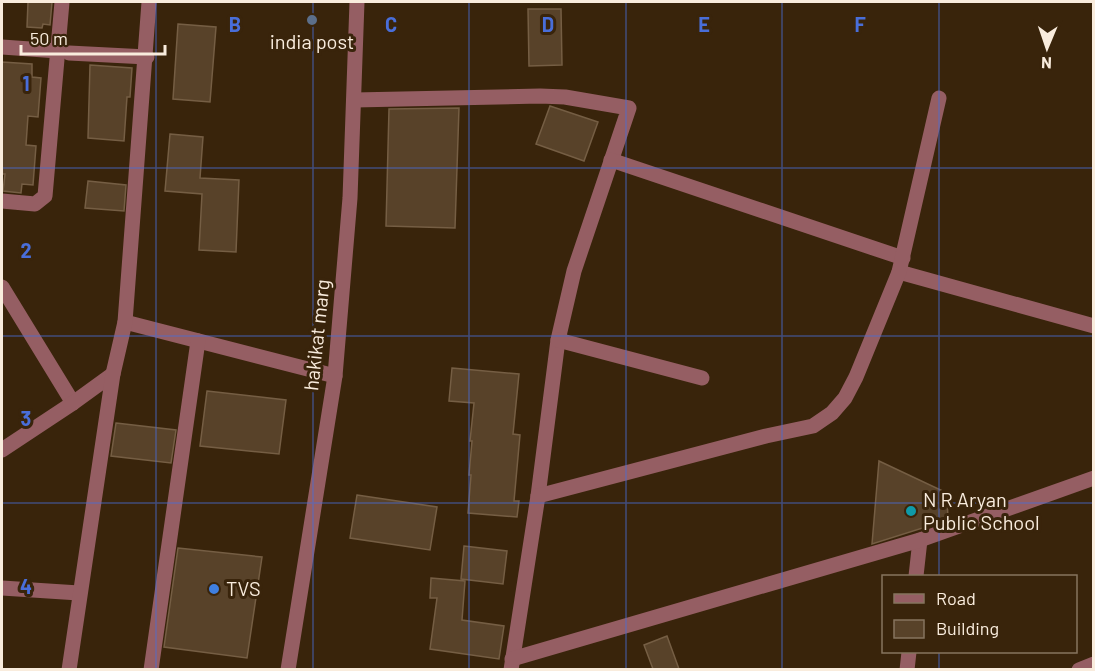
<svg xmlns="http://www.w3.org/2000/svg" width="1095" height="671" font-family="Barlow,sans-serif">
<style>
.building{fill:#584229;stroke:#755e44;stroke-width:1.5}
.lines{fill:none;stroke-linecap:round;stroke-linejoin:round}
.minor{stroke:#955e63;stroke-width:15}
.grid{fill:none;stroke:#496ed9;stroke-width:1.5;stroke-opacity:0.55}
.service-dot{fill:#5c6f8a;stroke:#39240b;stroke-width:2}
.culture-dot{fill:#0f9aa8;stroke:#39240b;stroke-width:2}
.shop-dot{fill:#3f7fe0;stroke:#39240b;stroke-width:2}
.labels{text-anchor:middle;stroke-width:6;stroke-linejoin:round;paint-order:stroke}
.poi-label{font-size:20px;fill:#f9ecdd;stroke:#39240b;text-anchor:start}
.street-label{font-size:20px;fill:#f9ecdd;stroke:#39240b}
.grid-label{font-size:20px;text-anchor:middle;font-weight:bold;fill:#496ed9;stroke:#39240b;stroke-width:6;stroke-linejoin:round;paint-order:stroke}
</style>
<rect width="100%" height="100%" fill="#39240b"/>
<g class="building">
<polygon points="28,2 52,2 50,25 43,24 42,28 27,27"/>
<polygon points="528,9 561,9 562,65 529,66"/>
<polygon points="178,24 216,27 210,102 173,99"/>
<polygon points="2,62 32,64 32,77 41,78 38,117 28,116 26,145 36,146 33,185 22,184 21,193 3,191 5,174 2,174"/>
<polygon points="90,65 132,68 130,97 127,97 124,141 88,138"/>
<polygon points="550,106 598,122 584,161 536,144"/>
<polygon points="459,108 455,228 386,226 389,109"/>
<polygon points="170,134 203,137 200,178 239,180 236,252 199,250 202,194 165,191"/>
<polygon points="88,181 126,185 124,211 85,208"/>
<polygon points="452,368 519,374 513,434 520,435 514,501 519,501 517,517 468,513 471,475 469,475 472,441 470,441 474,403 449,401"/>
<polygon points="207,391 286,400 279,454 200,446"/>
<polygon points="116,423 176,430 171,463 111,456"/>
<polygon points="879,461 947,493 948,520 872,544"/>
<polygon points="357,495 437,507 430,550 350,538"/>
<polygon points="464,546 507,551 503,584 461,579"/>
<polygon points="178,548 262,557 247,658 164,647"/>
<polygon points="431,578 465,581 462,620 504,626 499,659 430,649 437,598 430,598"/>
<polygon points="667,636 679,669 653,669 644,645"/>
</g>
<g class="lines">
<g class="minor">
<polyline points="2,47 58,51"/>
<polyline points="69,53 147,57"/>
<polyline points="354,100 540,96 565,97 629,108 574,271 558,340 538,496 511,670"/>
<polyline points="611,160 903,258"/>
<polyline points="2,201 35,204 45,196 62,2"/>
<polyline points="899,272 1094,326"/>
<polyline points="2,287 73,403"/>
<polyline points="125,322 335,376"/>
<polyline points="558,340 702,378"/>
<polyline points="2,450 73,403 113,374"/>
<polyline points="538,496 766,436 813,426 832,413 845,398 856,377 899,272 939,98"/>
<polyline points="916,576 920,540"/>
<polyline points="2,588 79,593"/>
<polyline points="512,659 920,540 1094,478"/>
<polyline points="69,670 113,374 125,322 149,2"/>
<polyline points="151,670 198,341"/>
<polyline points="288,670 335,376 350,198 357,2"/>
<polyline points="907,670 909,652"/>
<polyline points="1079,670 1094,664"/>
</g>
</g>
<path class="grid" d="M156,2V670M313,2V670M469,2V670M626,2V670M782,2V670M939,2V576M2,168H1094M2,336H1094M2,503H1094M939,652V670"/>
<circle class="service-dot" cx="312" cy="20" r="6"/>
<circle class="culture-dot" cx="911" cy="511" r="6"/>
<circle class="shop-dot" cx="214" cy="589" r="6"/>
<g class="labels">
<g class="poi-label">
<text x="312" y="49" text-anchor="middle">india post</text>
<text x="923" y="507">N R Aryan<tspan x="923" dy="23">Public School</tspan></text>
<text x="226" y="596">TVS</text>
</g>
<g class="street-label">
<text transform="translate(317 335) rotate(-84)" y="7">hakikat marg</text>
</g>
</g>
<g class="grid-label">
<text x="235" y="32">B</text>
<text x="391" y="32">C</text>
<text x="548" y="32">D</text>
<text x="704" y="32">E</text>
<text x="860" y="32">F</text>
<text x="26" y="91">1</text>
<text x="26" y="258">2</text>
<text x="26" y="426">3</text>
<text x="26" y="594">4</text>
</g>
<rect width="1095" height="671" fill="none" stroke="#f9ecdd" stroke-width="6"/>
<rect x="882" y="575" width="195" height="78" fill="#39240b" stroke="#86745f" stroke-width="1.5"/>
<rect x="894" y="594" width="30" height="9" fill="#955e63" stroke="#86745f" stroke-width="1.5"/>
<text x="936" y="605" font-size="18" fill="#f9ecdd">Road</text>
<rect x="894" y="620" width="30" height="18" fill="#584229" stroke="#86745f" stroke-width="1.5"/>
<text x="936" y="635" font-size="18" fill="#f9ecdd">Building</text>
<g transform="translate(1047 48) rotate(182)" stroke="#39240b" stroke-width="4.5" paint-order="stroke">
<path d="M0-4.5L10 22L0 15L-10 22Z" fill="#f9ecdd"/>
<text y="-9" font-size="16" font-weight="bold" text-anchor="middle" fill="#f9ecdd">N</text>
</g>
<path d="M21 45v9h144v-9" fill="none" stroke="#f9ecdd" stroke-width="3"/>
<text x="30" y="45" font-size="18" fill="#f9ecdd" stroke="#39240b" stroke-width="4.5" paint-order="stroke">50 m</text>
</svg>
